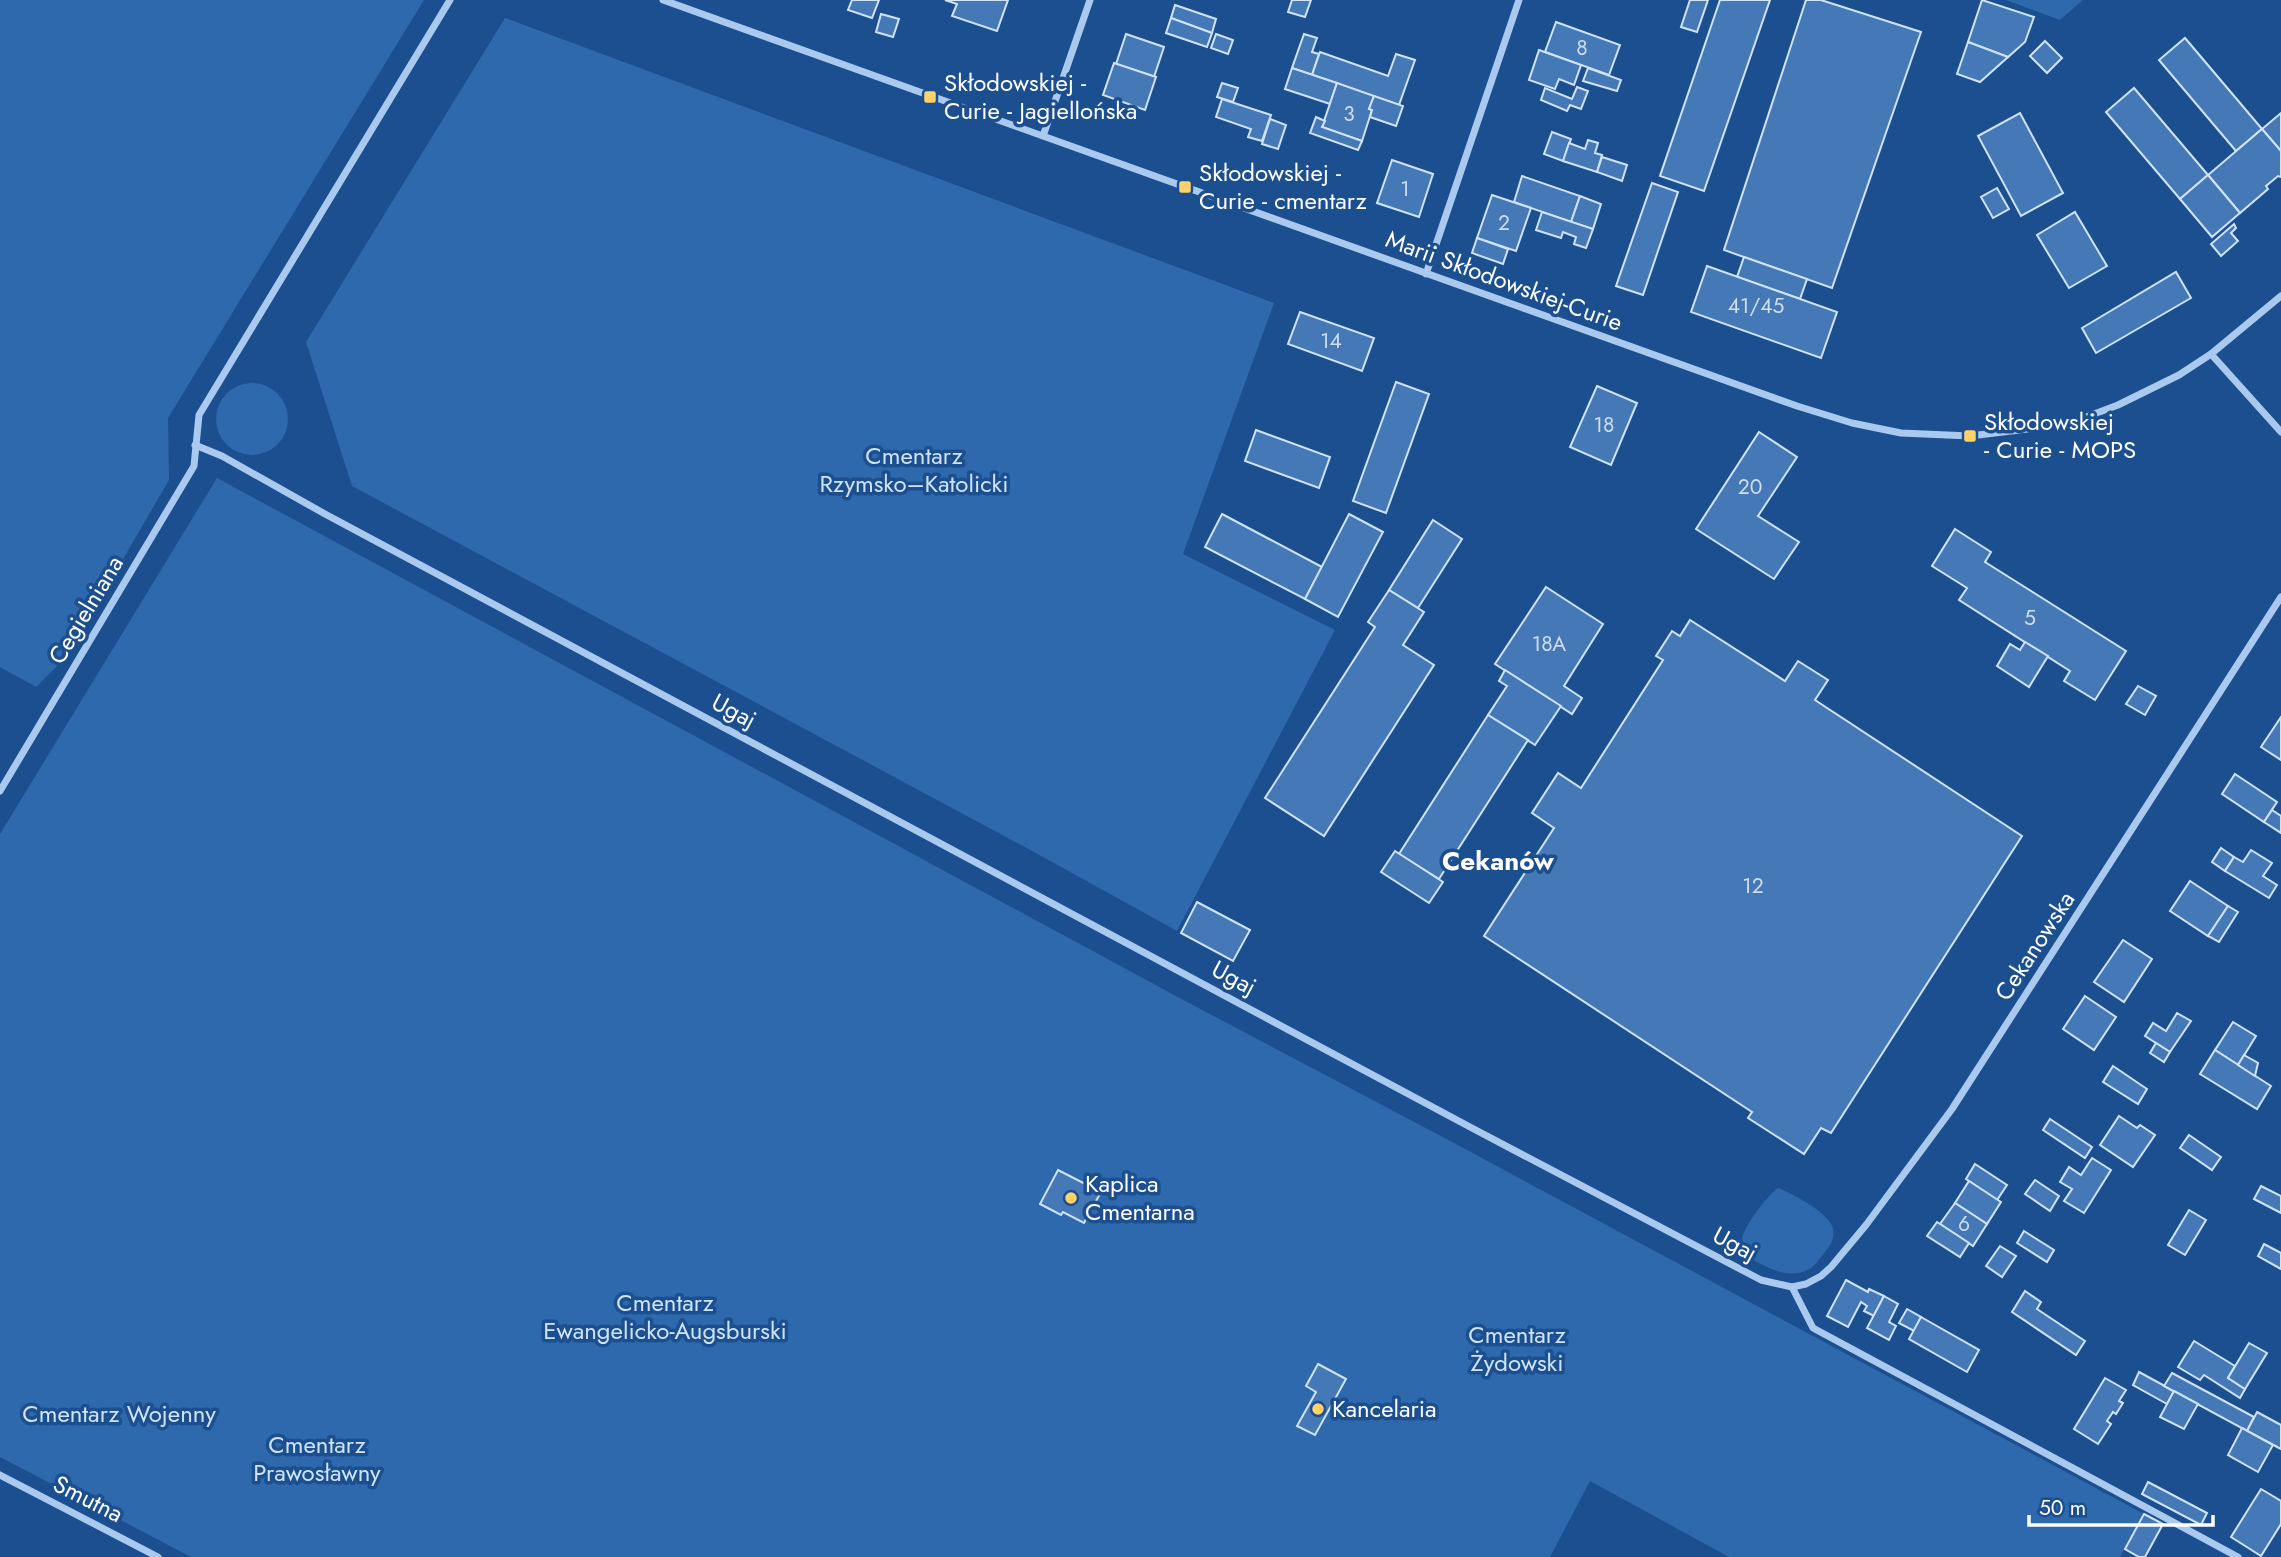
<svg xmlns="http://www.w3.org/2000/svg" width="2281" height="1557" font-family="Jost,sans-serif">
<style>
.green{fill:#2e69ad}
.building{fill:#4478b7;stroke:#cfe3fa;stroke-width:2}
.lines{fill:none;stroke-linecap:round;stroke-linejoin:round}
.street{stroke:#a9c9ee;stroke-width:7}
.poi-dot{fill:#ffd166;stroke:#1b4f8f;stroke-width:2.5}
.labels{text-anchor:middle;stroke-width:7;stroke-linejoin:round;paint-order:stroke}
.number-label{font-size:21px;fill:#d0dded}
.poi-label{font-size:24px;fill:#fff;stroke:#1b4f8f;text-anchor:start}
.street-label{font-size:24px;fill:#fff;stroke:#1b4f8f}
.park-label{font-size:24px;fill:#cfe3fa;stroke:#1b4f8f}
.neighbourhood-label{font-size:26px;font-weight:bold;fill:#fff;stroke:#1b4f8f}
</style>
<rect width="100%" height="100%" fill="#1b4f8f"/>
<g class="green">
<polygon points="0,0 424,0 168,418 169,480 66,657 36,687 0,667"/>
<polygon points="2006,0 2083,0 2060,20"/>
<polygon points="505,18 1274,303 1183,554 1335,630 1177,931 1034,852 352,486 306,342"/>
<circle cx="252" cy="419" r="36"/>
<polygon points="217,478 1189,1003 1454,1143 2144,1514 2120,1557 1729,1557 1590,1481 1550,1557 191,1557 0,1457 0,834"/>
<path d="M1778,1188C1792,1193 1829,1213 1833,1228C1835,1237 1831,1245 1825,1252C1821,1257 1816,1264 1811,1268C1793,1280 1772,1270 1755,1261C1748,1257 1741,1250 1742,1240C1743,1227 1767,1196 1778,1188Z"/>
</g>
<g class="building">
<polygon points="852,0 879,0 872,18 848,10"/>
<polygon points="945,0 1008,0 997,31 952,16 957,4"/>
<polygon points="1292,0 1311,0 1305,17 1288,12"/>
<polygon points="1690,0 1708,0 1697,32 1681,27"/>
<polygon points="1720,0 1770,0 1704,191 1660,176"/>
<polygon points="1806,0 1821,0 1921,32 1832,288 1724,250"/>
<polygon points="1982,0 2034,17 2025,42 2008,57 1968,42"/>
<polygon points="1175,5 1216,19 1212,33 1171,18"/>
<polygon points="881,14 899,19 893,37 876,32"/>
<polygon points="1171,18 1212,33 1207,47 1166,33"/>
<polygon points="1556,22 1620,45 1609,75 1545,52"/>
<polygon points="1126,34 1164,47 1154,77 1116,64"/>
<polygon points="1216,34 1233,40 1228,54 1211,48"/>
<polygon points="1304,34 1317,38 1312,52 1319,54 1312,75 1292,68"/>
<polygon points="2185,38 2262,129 2236,151 2159,60"/>
<polygon points="2045,41 2062,58 2047,73 2030,56"/>
<polygon points="1968,42 2008,57 1980,82 1957,74"/>
<polygon points="1539,50 1581,65 1574,85 1559,79 1555,89 1529,80"/>
<polygon points="1320,52 1388,76 1396,54 1415,60 1399,105 1312,75"/>
<polygon points="1114,63 1156,77 1145,110 1103,95"/>
<polygon points="1292,68 1337,83 1330,104 1285,89"/>
<polygon points="1588,68 1621,80 1617,91 1583,81"/>
<polygon points="1222,83 1238,88 1233,102 1217,97"/>
<polygon points="1337,83 1374,96 1369,109 1372,110 1362,141 1322,127"/>
<polygon points="1577,87 1588,91 1581,109 1570,105 1567,111 1541,100 1545,88 1572,99"/>
<polygon points="2134,88 2208,175 2180,199 2106,112"/>
<polygon points="1374,96 1403,106 1396,126 1370,117 1372,110 1369,109"/>
<polygon points="1222,99 1271,115 1262,141 1248,137 1251,129 1216,117"/>
<polygon points="2020,113 2063,193 2021,216 1978,136"/>
<polygon points="2281,113 2281,151 2262,129"/>
<polygon points="1316,117 1325,121 1322,127 1362,141 1358,150 1310,133"/>
<polygon points="1270,119 1286,125 1278,149 1262,144"/>
<polygon points="2262,129 2281,151 2281,177 2278,176 2266,186 2268,189 2240,213 2208,175"/>
<polygon points="1552,132 1571,139 1563,161 1544,154"/>
<polygon points="1588,140 1598,143 1595,153 1602,155 1597,172 1563,161 1569,143 1585,149"/>
<polygon points="1602,157 1627,165 1622,181 1597,172"/>
<polygon points="1392,160 1433,174 1419,217 1377,203"/>
<polygon points="2208,175 2240,213 2212,237 2180,199"/>
<polygon points="1522,176 1580,196 1571,222 1514,202"/>
<polygon points="1652,183 1678,192 1643,295 1616,286"/>
<polygon points="1997,188 2009,209 1993,218 1981,197"/>
<polygon points="1492,195 1531,208 1516,251 1477,238"/>
<polygon points="1580,196 1601,204 1593,229 1571,222"/>
<polygon points="1542,212 1593,229 1586,248 1574,244 1576,237 1563,232 1561,238 1536,230"/>
<polygon points="2075,212 2107,266 2069,288 2037,235"/>
<polygon points="2234,224 2236,228 2231,233 2238,241 2221,256 2211,244"/>
<polygon points="1477,238 1508,249 1503,264 1472,253"/>
<polygon points="1744,257 1807,279 1800,299 1737,277"/>
<polygon points="1707,266 1837,312 1821,358 1691,312"/>
<polygon points="2176,272 2191,298 2096,353 2082,328"/>
<polygon points="1300,312 1374,338 1362,371 1288,344"/>
<polygon points="1396,382 1429,394 1386,513 1353,501"/>
<polygon points="1597,386 1637,403 1611,465 1570,447"/>
<polygon points="1256,430 1330,457 1319,488 1245,461"/>
<polygon points="1759,432 1797,457 1758,516 1799,542 1774,579 1696,529"/>
<polygon points="1222,514 1322,567 1305,599 1205,547"/>
<polygon points="1349,514 1383,532 1338,617 1305,599"/>
<polygon points="1433,520 1462,539 1418,608 1389,590"/>
<polygon points="1955,529 1991,552 1985,562 2126,651 2095,700 2064,681 2070,671 1959,600 1967,588 1932,566"/>
<polygon points="1546,587 1603,624 1564,686 1582,698 1572,714 1495,664"/>
<polygon points="1389,590 1424,612 1403,645 1434,665 1324,836 1265,798 1375,627 1368,622"/>
<polygon points="1690,620 1785,681 1798,661 1828,680 1815,700 2022,836 1831,1133 1821,1128 1804,1154 1748,1118 1752,1112 1484,936 1554,828 1532,813 1558,773 1581,788 1663,660 1656,656 1672,631 1680,636"/>
<polygon points="2025,642 2048,656 2029,687 1997,666 2010,644 2020,650"/>
<polygon points="1505,670 1561,706 1535,745 1488,715 1507,686 1499,681"/>
<polygon points="2138,686 2156,696 2145,715 2126,704"/>
<polygon points="1488,715 1528,740 1439,879 1399,854"/>
<polygon points="2281,717 2281,760 2261,747"/>
<polygon points="2235,774 2277,802 2264,822 2222,794"/>
<polygon points="2272,810 2281,816 2281,833 2264,822"/>
<polygon points="2221,848 2234,857 2225,871 2212,862"/>
<polygon points="2251,850 2272,863 2263,876 2277,885 2269,898 2225,871 2234,857 2243,862"/>
<polygon points="1395,851 1443,882 1429,903 1381,872"/>
<polygon points="2190,881 2228,906 2208,936 2170,911"/>
<polygon points="1197,902 1250,930 1233,961 1181,933"/>
<polygon points="2228,906 2238,912 2219,942 2208,936"/>
<polygon points="2123,940 2152,959 2124,1002 2094,982"/>
<polygon points="2085,996 2116,1017 2094,1050 2063,1029"/>
<polygon points="2177,1013 2191,1021 2170,1052 2145,1036 2153,1023 2166,1031"/>
<polygon points="2233,1022 2256,1036 2238,1065 2215,1050"/>
<polygon points="2156,1043 2170,1052 2164,1062 2150,1053"/>
<polygon points="2215,1050 2271,1086 2257,1109 2200,1074"/>
<polygon points="2244,1055 2258,1063 2255,1076 2238,1065"/>
<polygon points="2113,1066 2147,1089 2138,1104 2103,1082"/>
<polygon points="2119,1116 2137,1128 2140,1125 2155,1135 2133,1167 2100,1145"/>
<polygon points="2050,1119 2092,1147 2085,1158 2043,1130"/>
<polygon points="2189,1135 2221,1157 2212,1170 2180,1148"/>
<polygon points="2092,1158 2111,1170 2084,1213 2064,1201 2072,1189 2060,1182 2069,1167 2081,1175"/>
<polygon points="1975,1164 2007,1185 1997,1200 1966,1179"/>
<polygon points="1058,1170 1101,1192 1084,1223 1063,1212 1061,1215 1040,1204"/>
<polygon points="2035,1180 2059,1196 2050,1211 2025,1194"/>
<polygon points="1969,1181 2001,1202 1987,1224 1955,1203"/>
<polygon points="2261,1186 2281,1196 2281,1213 2254,1199"/>
<polygon points="1955,1203 1987,1224 1973,1246 1940,1224"/>
<polygon points="2189,1210 2206,1220 2185,1255 2168,1245"/>
<polygon points="1937,1222 1969,1243 1960,1257 1927,1236"/>
<polygon points="2024,1231 2054,1250 2047,1262 2017,1243"/>
<polygon points="2264,1244 2281,1253 2281,1269 2258,1256"/>
<polygon points="2000,1246 2016,1256 2002,1277 1986,1266"/>
<polygon points="1846,1280 1868,1292 1869,1289 1884,1296 1874,1316 1864,1311 1867,1306 1861,1302 1848,1327 1827,1316"/>
<polygon points="2025,1291 2041,1302 2037,1309 2085,1341 2076,1355 2012,1312"/>
<polygon points="1884,1296 1898,1304 1889,1322 1896,1326 1889,1340 1867,1328"/>
<polygon points="1907,1309 1921,1317 1914,1331 1899,1323"/>
<polygon points="1921,1317 1979,1350 1967,1372 1909,1339"/>
<polygon points="2194,1341 2235,1366 2228,1378 2245,1389 2240,1398 2204,1375 2200,1380 2178,1367"/>
<polygon points="2249,1343 2267,1353 2245,1389 2228,1378"/>
<polygon points="1318,1364 1346,1379 1315,1435 1297,1426 1316,1392 1306,1386"/>
<polygon points="2139,1372 2174,1391 2167,1404 2133,1385"/>
<polygon points="2172,1373 2254,1417 2247,1431 2164,1386"/>
<polygon points="2105,1378 2126,1390 2119,1401 2123,1403 2116,1414 2113,1412 2107,1421 2111,1424 2098,1444 2074,1429"/>
<polygon points="2174,1391 2198,1404 2184,1429 2160,1417"/>
<polygon points="2257,1412 2281,1425 2281,1449 2247,1431"/>
<polygon points="2242,1428 2273,1445 2258,1472 2228,1455"/>
<polygon points="2148,1482 2207,1513 2201,1525 2142,1494"/>
<polygon points="2261,1489 2281,1501 2281,1524 2261,1556 2231,1537"/>
<polygon points="2144,1514 2163,1524 2145,1557 2139,1557 2125,1549"/>
</g>
<g class="lines">
<g class="street">
<polyline points="663,0 1797,406 1852,423 1901,433 1970,436 2052,426 2081,419 2118,405 2179,375 2211,354 2281,296"/>
<polyline points="1043,136 1090,0"/>
<polyline points="1426,274 1519,0"/>
<polyline points="2211,354 2281,432"/>
<polyline points="195,445 222,456 325,514 1470,1127 1761,1280 1792,1287 1806,1284 1821,1276 1831,1267 1866,1225 1952,1109 2281,597"/>
<polyline points="0,791 194,466 199,415 450,0"/>
<polyline points="1792,1287 1813,1328 2238,1557"/>
<polyline points="0,1475 158,1557"/>
</g>
</g>
<g class="poi-dot">
<rect x="923" y="90" width="14" height="14" rx="3.5"/>
<rect x="1178" y="180" width="14" height="14" rx="3.5"/>
<rect x="1963" y="429" width="14" height="14" rx="3.5"/>
<circle cx="1071" cy="1198" r="7"/>
<circle cx="1318" cy="1409" r="7"/>
</g>
<g class="labels">
<g class="number-label">
<text x="1582" y="55">8</text>
<text x="1349" y="121">3</text>
<text x="1405" y="196">1</text>
<text x="1504" y="230">2</text>
<text x="1756" y="313">41/45</text>
<text x="1331" y="348">14</text>
<text x="1604" y="432">18</text>
<text x="1750" y="494">20</text>
<text x="2030" y="625">5</text>
<text x="1549" y="651">18A</text>
<text x="1753" y="893">12</text>
<text x="1964" y="1231">6</text>
</g>
<g class="poi-label">
<text x="944" y="91">Skłodowskiej -<tspan x="944" dy="28">Curie - Jagiellońska</tspan></text>
<text x="1199" y="181">Skłodowskiej -<tspan x="1199" dy="28">Curie - cmentarz</tspan></text>
<text x="1984" y="430">Skłodowskiej<tspan x="1984" dy="28">- Curie - MOPS</tspan></text>
<text x="1085" y="1192">Kaplica<tspan x="1085" dy="28">Cmentarna</tspan></text>
<text x="1332" y="1417">Kancelaria</text>
</g>
<g class="street-label">
<text transform="translate(1504 281) rotate(20)" y="8">Marii Skłodowskiej-Curie</text>
<text transform="translate(86 610) rotate(-59)" y="8">Cegielniana</text>
<text transform="translate(734 711) rotate(28)" y="8">Ugaj</text>
<text transform="translate(2035 946) rotate(-57)" y="8">Cekanowska</text>
<text transform="translate(1234 978) rotate(28)" y="8">Ugaj</text>
<text transform="translate(1735 1244) rotate(28)" y="8">Ugaj</text>
<text transform="translate(88 1499) rotate(27)" y="8">Smutna</text>
</g>
<g class="park-label">
<text x="914" y="464">Cmentarz<tspan x="914" dy="28">Rzymsko–Katolicki</tspan></text>
<text x="665" y="1311">Cmentarz<tspan x="665" dy="28">Ewangelicko-Augsburski</tspan></text>
<text x="1517" y="1343">Cmentarz<tspan x="1517" dy="28">Żydowski</tspan></text>
<text x="119" y="1422">Cmentarz Wojenny</text>
<text x="317" y="1453">Cmentarz<tspan x="317" dy="28">Prawosławny</tspan></text>
</g>
<g class="neighbourhood-label">
<text x="1498" y="870">Cekanów</text>
</g>
</g>
<path d="M2029 1515v10h184v-10" fill="none" stroke="#ffffff" stroke-width="3.5"/>
<text x="2039" y="1515" font-size="21" fill="#ffffff" stroke="#1b4f8f" stroke-width="5" paint-order="stroke">50 m</text>
</svg>
